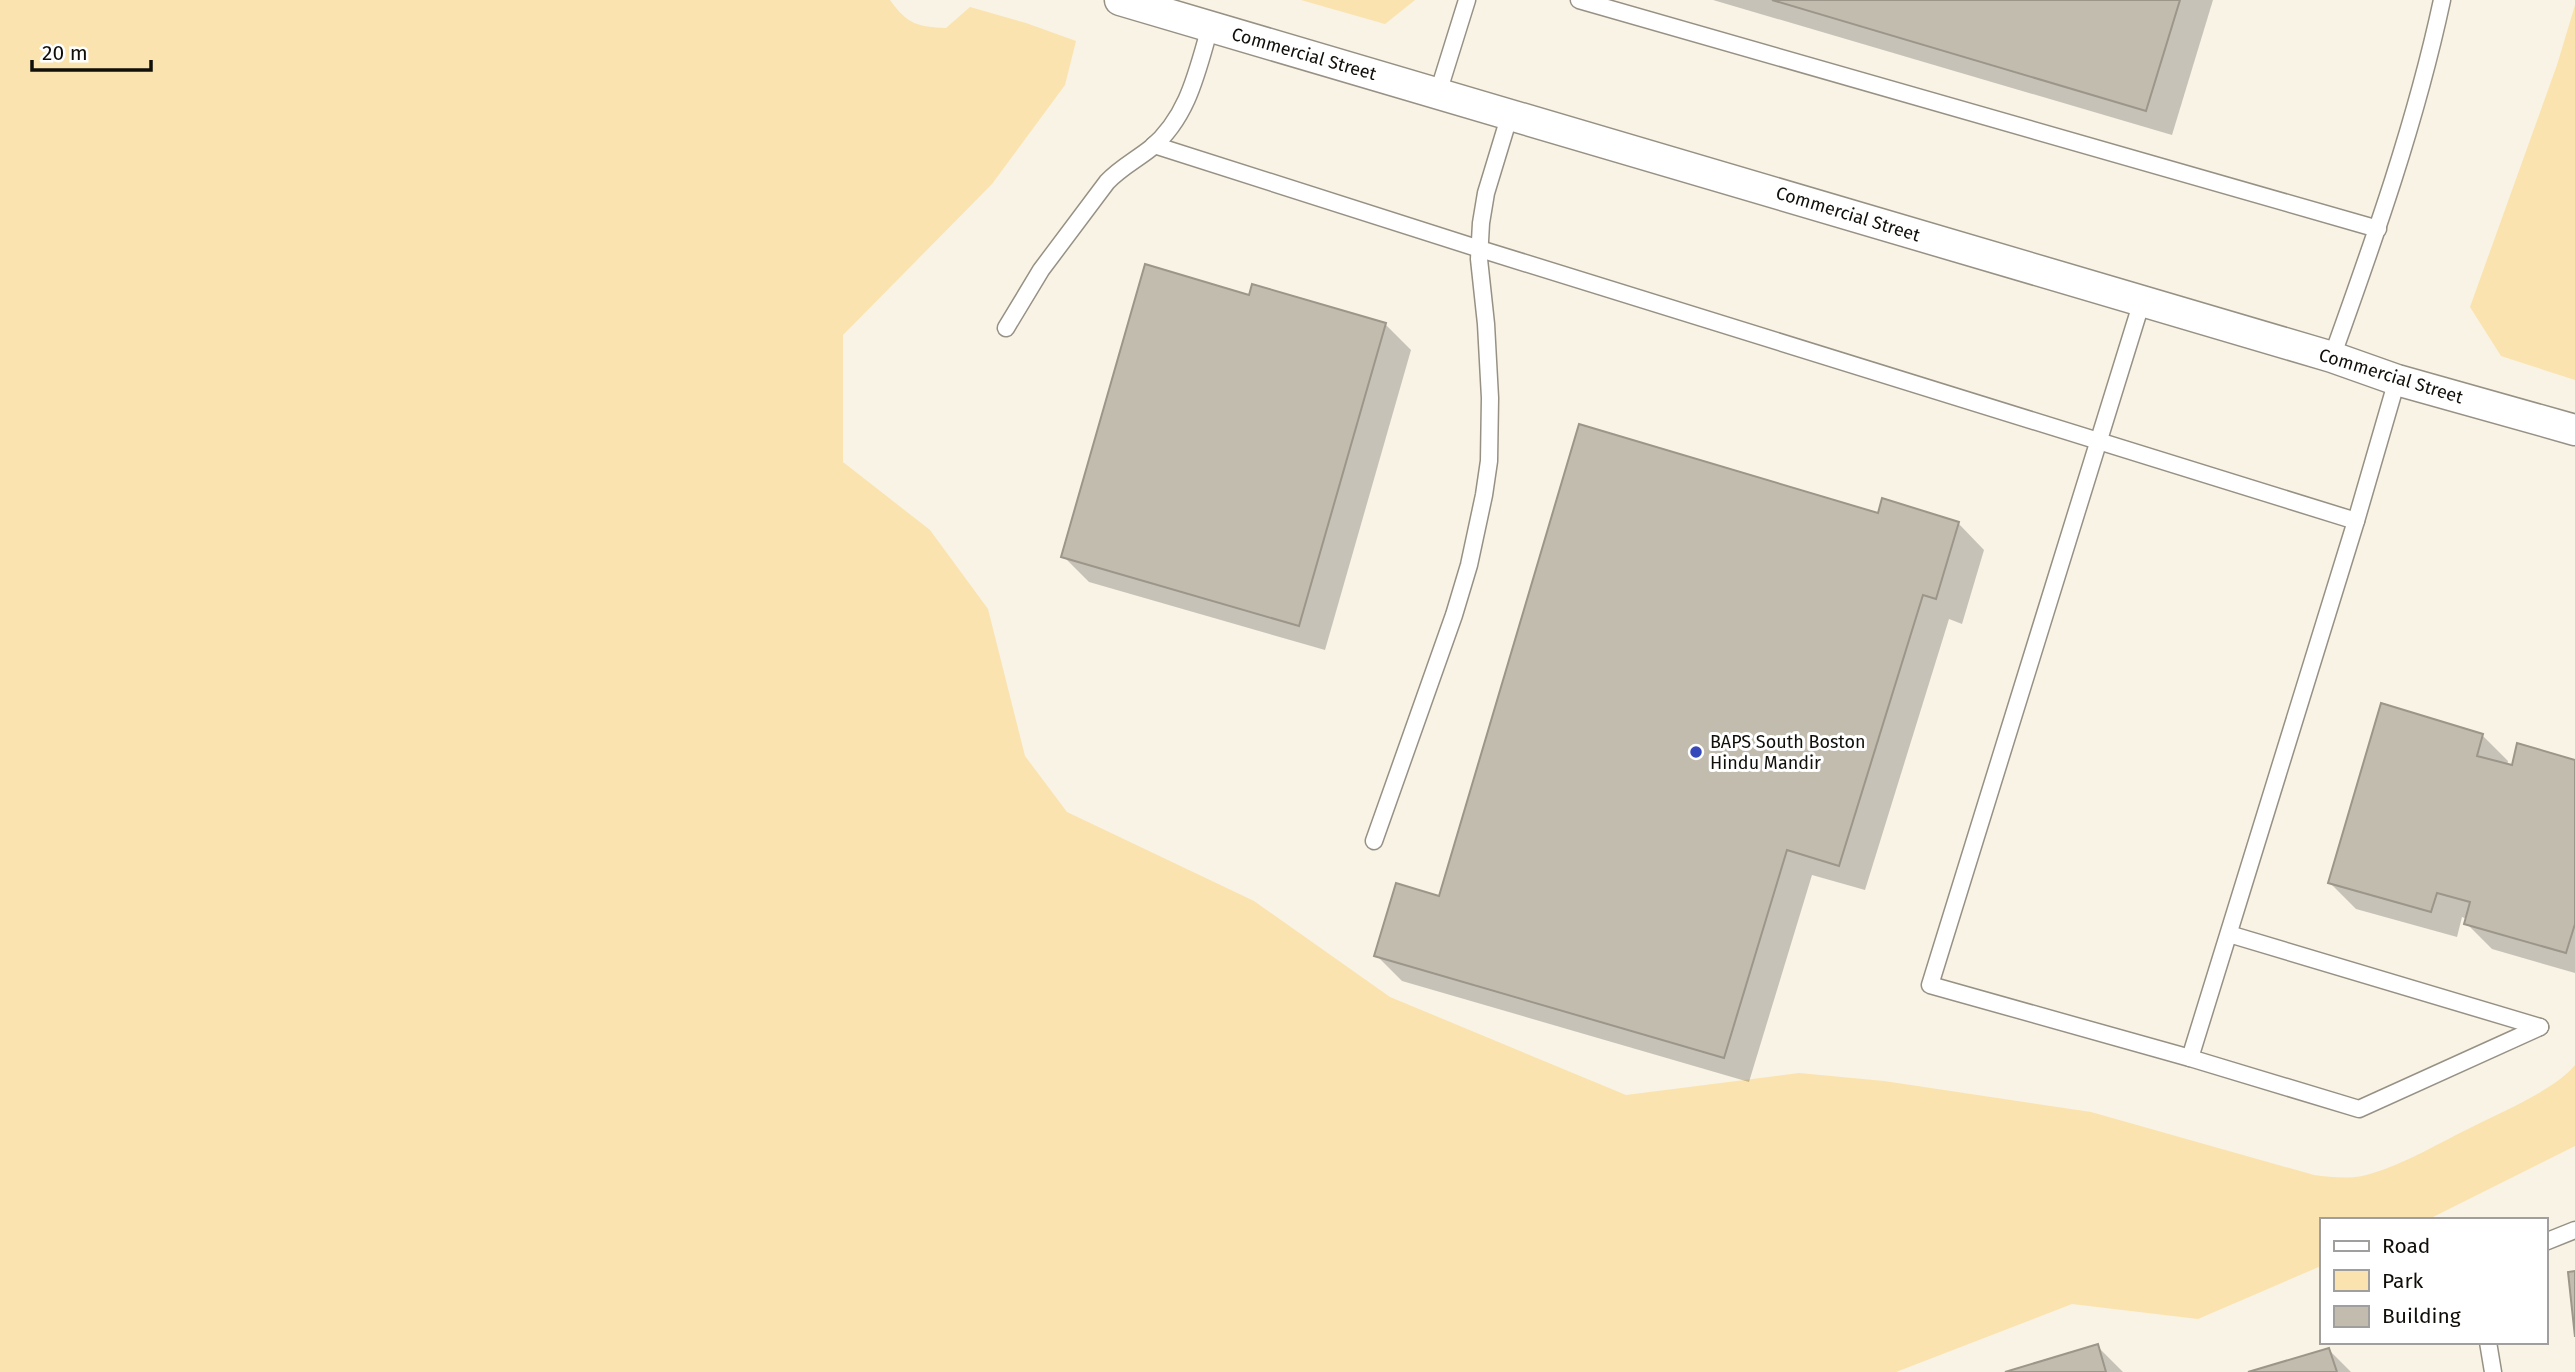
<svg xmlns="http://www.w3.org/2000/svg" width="2575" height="1372" font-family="'Fira Sans',sans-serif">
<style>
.green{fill:#fae3ae}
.shadow{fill:#0003}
.building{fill:#c2bcaf;stroke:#9b9689;stroke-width:2}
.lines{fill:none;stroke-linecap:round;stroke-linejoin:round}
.service-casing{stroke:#979185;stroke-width:19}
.minor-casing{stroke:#979185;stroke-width:33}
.service{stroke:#fff;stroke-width:16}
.minor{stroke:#fff;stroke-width:30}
.poi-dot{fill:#3549bb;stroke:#fff;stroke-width:2.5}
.labels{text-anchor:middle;stroke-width:6;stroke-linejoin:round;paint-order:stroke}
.street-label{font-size:18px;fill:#110f0a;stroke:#fff}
.poi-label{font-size:18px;fill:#110f0a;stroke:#fff;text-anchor:start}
</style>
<rect width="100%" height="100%" fill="#f9f3e5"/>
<g class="green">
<path d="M0,0H890C907,24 918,27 946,28L970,7L1026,23L1076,41L1065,85L992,184L843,335V462L930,530L988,609L1025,756L1067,812L1254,901L1390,997L1626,1095L1799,1073L1884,1081L2091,1112L2314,1175C2330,1177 2346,1179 2362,1176C2400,1167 2435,1145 2470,1128C2499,1113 2555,1090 2575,1065V1146L2427,1220H2321V1266L2198,1319L2072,1304L1896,1372H0Z"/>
<polygon points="1301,0 1415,0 1385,24"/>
<polygon points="2575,5 2575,380 2501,356 2470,307 2557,65"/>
</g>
<g class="shadow">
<polygon points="1713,0 2213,0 2172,135"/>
<polygon points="1250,297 1385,324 1411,350 1325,650 1089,582 1063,556"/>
<polygon points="1883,500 1959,524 1984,550 1962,624 1949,619 1865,890 1812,875 1749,1082 1402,981 1376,955 1879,515"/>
<polygon points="2482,735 2508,761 2507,766 2575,762 2575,973 2492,949 2466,923 2467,919 2462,917 2457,937 2356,909 2330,883"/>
<polygon points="2097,1346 2123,1372 2011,1372"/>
<polygon points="2329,1350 2351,1372 2254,1372"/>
</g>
<g class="building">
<polygon points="1772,0 2180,0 2146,111"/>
<polygon points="1145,264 1249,295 1252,284 1386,323 1299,626 1061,557"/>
<polygon points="1579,424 1878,513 1882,498 1959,522 1936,599 1923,595 1839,866 1787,850 1724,1058 1374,956 1396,883 1439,896"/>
<polygon points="2381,703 2483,734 2477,756 2512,765 2517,743 2575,760 2575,924 2566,953 2464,924 2470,902 2437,893 2431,912 2328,883"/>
<polygon points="2575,1271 2575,1337 2568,1272"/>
<polygon points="2098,1344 2106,1372 2005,1372"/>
<polygon points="2329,1348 2337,1372 2248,1372"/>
</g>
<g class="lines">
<defs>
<g id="service">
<polyline points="1579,0 2378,229"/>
<polyline points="1438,93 1467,0"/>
<polyline points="1154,145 1480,249 2356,521"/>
<polyline points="2142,301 1930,985 2190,1058"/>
<path d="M1006,328L1041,270L1107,182C1120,168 1136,160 1151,148C1188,117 1197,72 1210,27"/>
<path d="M2332,357C2374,240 2416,122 2442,0"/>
<polyline points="2397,380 2356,521 2190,1058 2359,1109 2540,1027"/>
<polyline points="1374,841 1454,615 1469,565 1484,495 1489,461 1490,398 1486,324 1479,259 1481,223 1486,193 1510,114"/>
<polyline points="2229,934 2540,1027"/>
<polyline points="2545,1242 2575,1230"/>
<polyline points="2488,1342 2493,1372"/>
</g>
<polyline id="minor" points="1120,0 2332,357 2397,380 2575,430"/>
</defs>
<use href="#service" class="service-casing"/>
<use href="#minor" class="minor-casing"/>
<use href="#service" class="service"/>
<use href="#minor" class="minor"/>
</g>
<circle class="poi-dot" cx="1696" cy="752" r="7"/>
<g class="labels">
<g class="street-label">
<text transform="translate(1304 54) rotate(16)" y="6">Commercial Street</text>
<text transform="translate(1848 214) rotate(17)" y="6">Commercial Street</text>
<text transform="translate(2391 376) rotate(17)" y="6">Commercial Street</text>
</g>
<g class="poi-label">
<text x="1710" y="748">BAPS South Boston<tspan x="1710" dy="21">Hindu Mandir</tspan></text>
</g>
</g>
<rect x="2320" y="1218" width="228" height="126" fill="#ffffff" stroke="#a09f9d" stroke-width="2"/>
<rect x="2334" y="1241" width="35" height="10" fill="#ffffff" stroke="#a09f9d" stroke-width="2"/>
<text x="2382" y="1253" font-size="21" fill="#110f0a">Road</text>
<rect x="2334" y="1270" width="35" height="21" fill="#fae3ae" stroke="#a09f9d" stroke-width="2"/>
<text x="2382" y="1288" font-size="21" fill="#110f0a">Park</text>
<rect x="2334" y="1306" width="35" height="21" fill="#c2bcaf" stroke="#a09f9d" stroke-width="2"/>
<text x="2382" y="1323" font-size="21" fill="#110f0a">Building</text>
<path d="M32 60v10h119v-10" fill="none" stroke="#110f0a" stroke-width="3.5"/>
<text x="42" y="60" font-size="21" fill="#110f0a" stroke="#ffffff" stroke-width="5" paint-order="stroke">20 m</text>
</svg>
